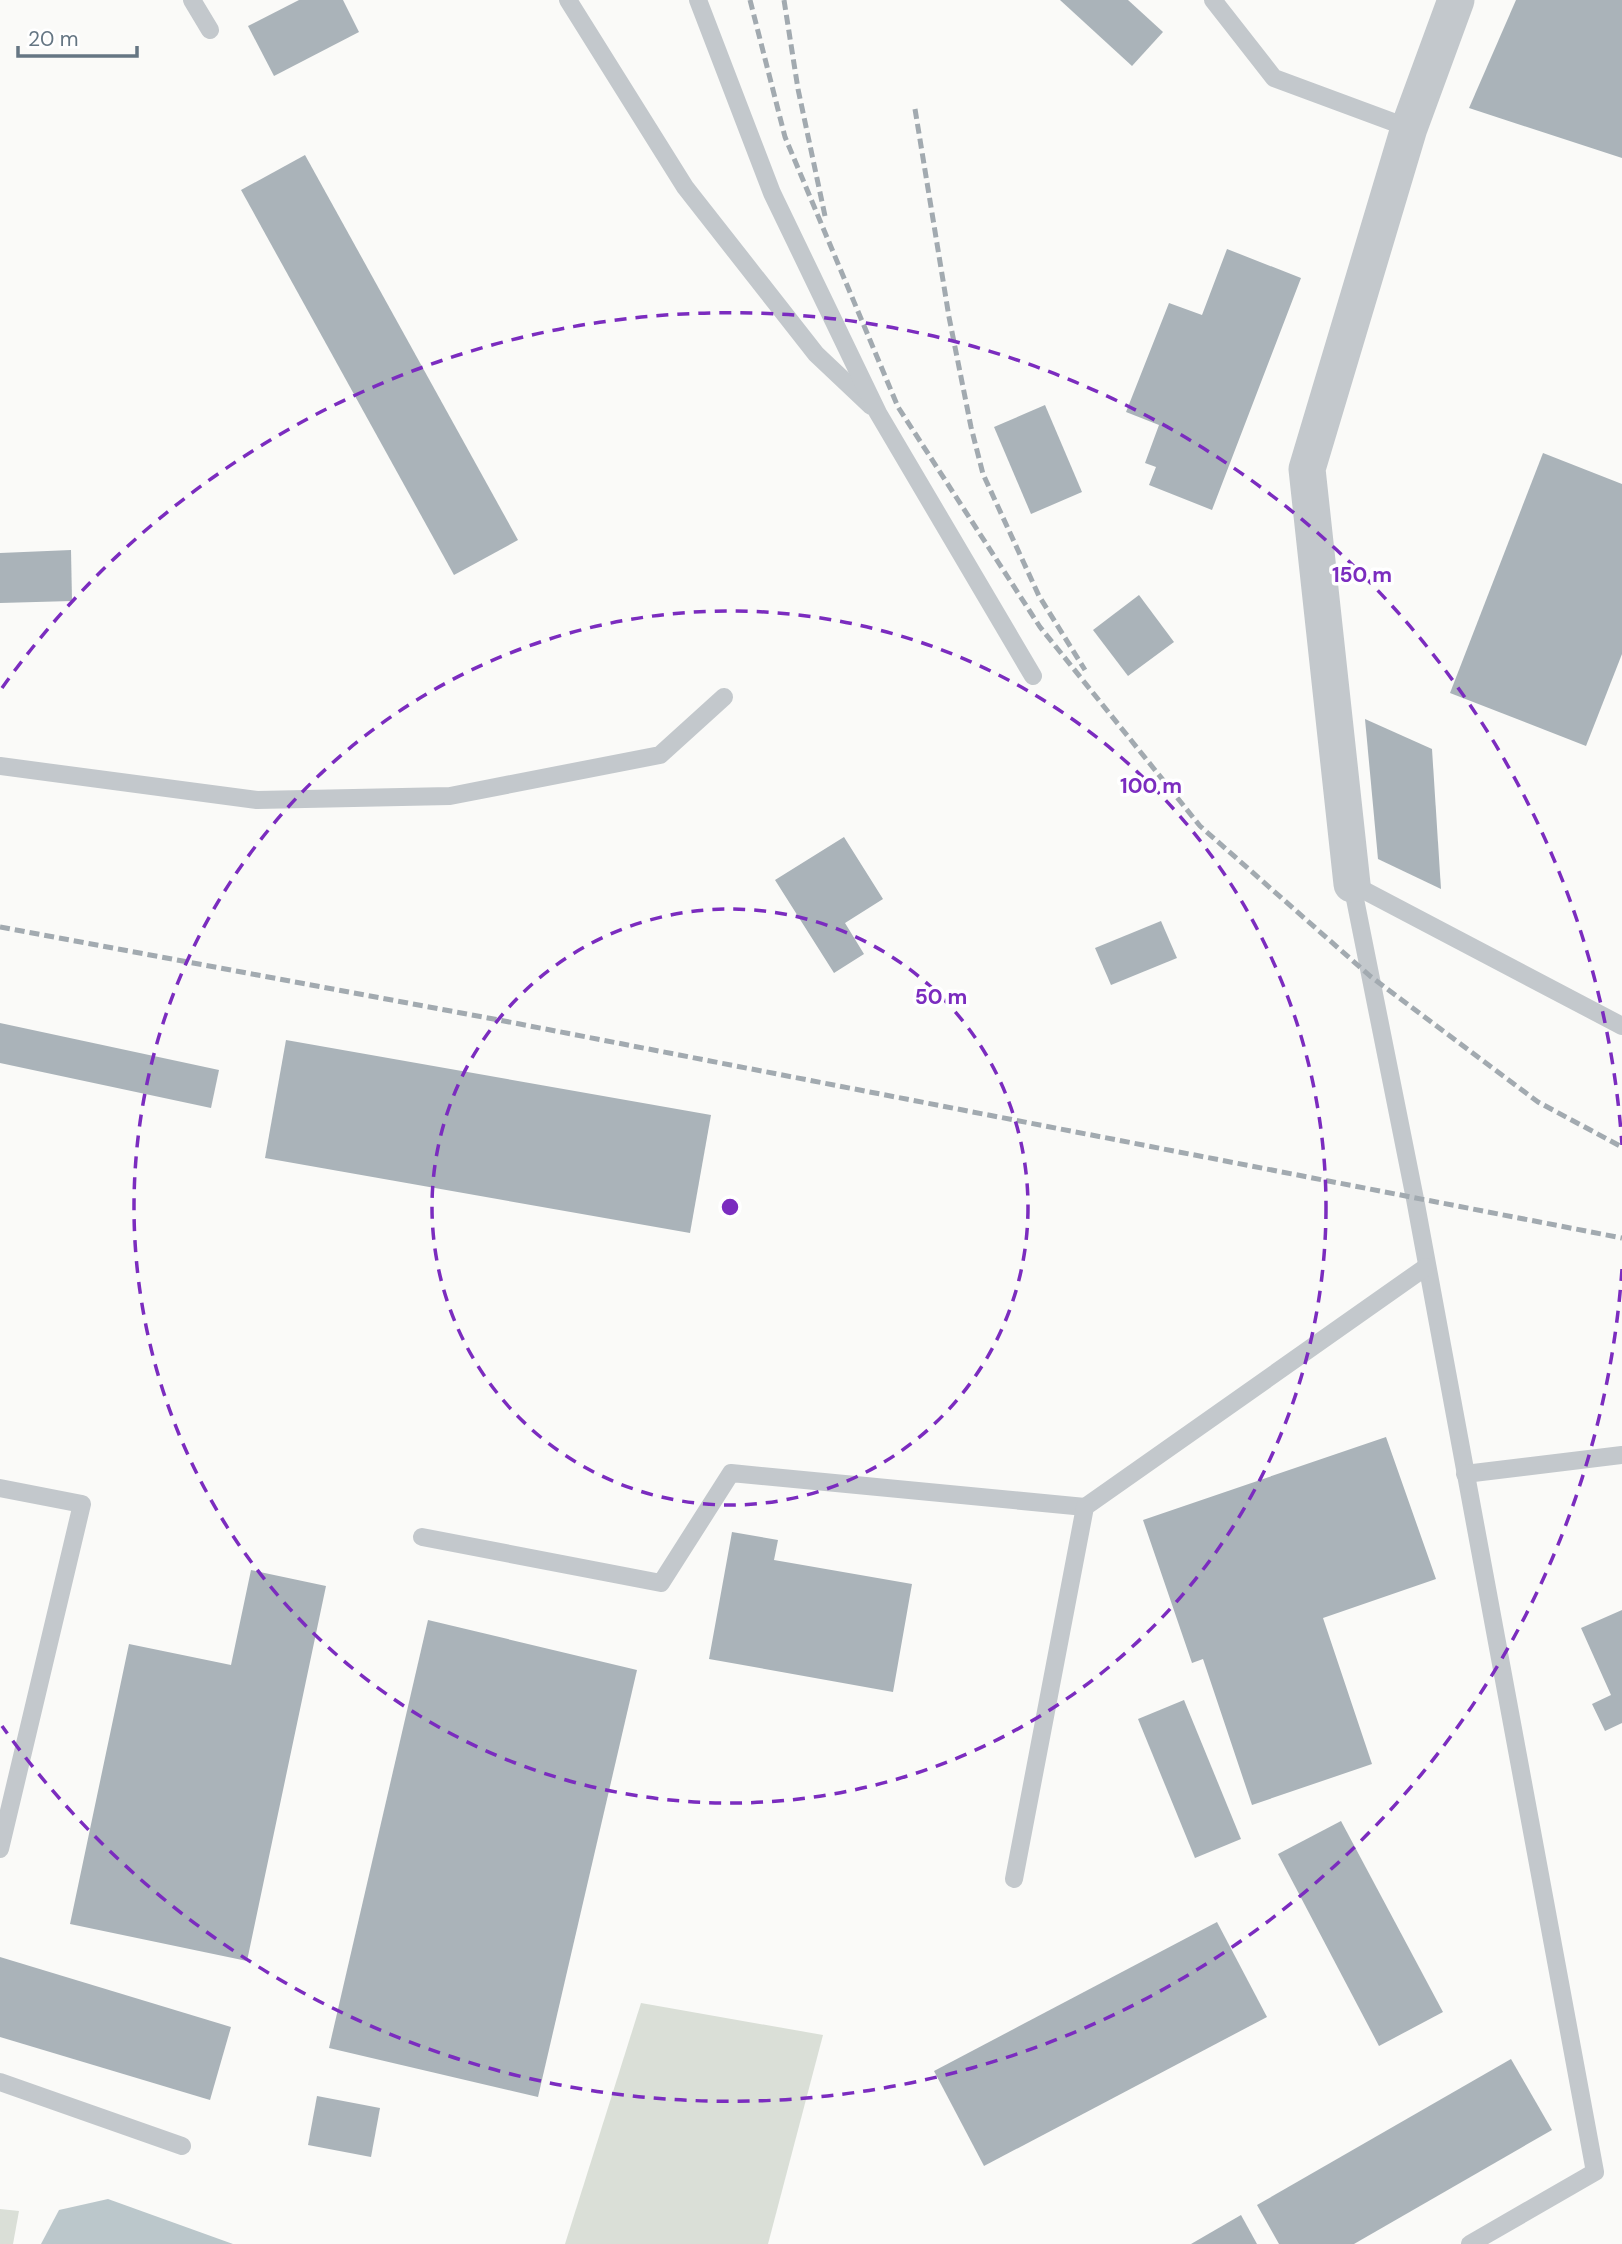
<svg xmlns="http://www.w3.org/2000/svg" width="1622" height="2244" font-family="'DM Sans',sans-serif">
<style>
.green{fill:#dadfd7}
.water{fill:#bbc7cb}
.building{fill:#aab3b9}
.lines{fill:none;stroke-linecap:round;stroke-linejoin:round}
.lane{stroke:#c3c8cc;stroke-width:18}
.street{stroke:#c3c8cc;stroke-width:37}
.rail{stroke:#a2aab0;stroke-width:5;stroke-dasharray:10 5;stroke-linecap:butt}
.ring{fill:none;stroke:#7b2cbf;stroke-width:3.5;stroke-dasharray:12 9}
.centre{fill:#7b2cbf;stroke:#fff;stroke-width:3.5}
.ring-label{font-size:21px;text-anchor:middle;font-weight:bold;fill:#7b2cbf;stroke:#fff;stroke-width:7;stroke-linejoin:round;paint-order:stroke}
</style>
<rect width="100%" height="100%" fill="#fafaf8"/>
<g class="green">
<polygon points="641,2003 823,2035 768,2244 565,2244"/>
<polygon points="0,2209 19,2211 13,2244 0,2244"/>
</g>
<polygon class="water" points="108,2199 233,2244 41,2244 59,2210"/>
<g class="building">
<polygon points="299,0 343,0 359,32 274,76 248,26"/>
<polygon points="1060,0 1128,0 1163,32 1132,66"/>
<polygon points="1516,0 1622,0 1622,158 1469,108"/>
<polygon points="305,155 518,540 454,575 241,190"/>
<polygon points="1227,249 1301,278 1212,510 1149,485 1156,467 1145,463 1159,425 1126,412 1169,303 1202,315"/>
<polygon points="1045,405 1082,492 1031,514 994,427"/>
<polygon points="1543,453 1622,484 1622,654 1586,746 1450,693"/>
<polygon points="71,550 72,601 0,603 0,553"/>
<polygon points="1139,595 1174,642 1128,676 1093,630"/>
<polygon points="1365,719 1432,749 1441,889 1378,859"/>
<polygon points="844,837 883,899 845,923 864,954 834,973 775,880"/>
<polygon points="1161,921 1177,958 1111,985 1095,948"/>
<polygon points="0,1023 219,1070 211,1108 0,1063"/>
<polygon points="286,1040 711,1115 690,1233 265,1158"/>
<polygon points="1386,1437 1436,1579 1323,1618 1372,1764 1252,1805 1203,1659 1192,1663 1143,1520"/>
<polygon points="732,1532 778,1540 774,1560 912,1584 893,1692 709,1659"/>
<polygon points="251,1570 326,1586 247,1961 70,1924 129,1644 231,1665"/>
<polygon points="1622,1610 1622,1723 1605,1731 1592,1704 1611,1695 1581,1628"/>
<polygon points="428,1620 637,1670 538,2097 329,2048"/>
<polygon points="1184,1700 1241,1839 1195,1858 1138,1719"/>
<polygon points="1341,1821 1443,2012 1379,2046 1278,1854"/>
<polygon points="1217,1922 1267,2017 984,2166 934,2071"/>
<polygon points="0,1957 231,2027 210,2100 0,2037"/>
<polygon points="1511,2059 1552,2130 1354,2244 1279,2244 1257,2205"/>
<polygon points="317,2096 380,2108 371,2157 308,2145"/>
<polygon points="1241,2215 1257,2244 1191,2244"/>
</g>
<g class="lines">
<g class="lane">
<polyline points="192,0 210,30"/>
<polyline points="568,0 685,187 816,354 871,406"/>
<polyline points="698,0 772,193 878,413 1033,676"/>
<polyline points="1213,0 1274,78 1409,128"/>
<polyline points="0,766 257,800 450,796 660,755 724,697"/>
<polyline points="1352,884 1415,1199 1595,2172 1470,2244"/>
<polyline points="1352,884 1622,1026"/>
<polyline points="1465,1474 1622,1455"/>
<polyline points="0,1488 82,1504 0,1849"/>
<polyline points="422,1537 661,1583 731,1473 1085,1507"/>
<polyline points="1014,1879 1085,1507 1426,1267"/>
<polyline points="0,2082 182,2146"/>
</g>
<polyline class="street" points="1352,884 1307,469 1409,128 1456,0"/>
<g class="rail">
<polyline points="750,0 785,137 898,407 1040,627 1200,826 1370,976 1538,1102 1622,1147"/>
<polyline points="784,0 798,89 825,216"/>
<polyline points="915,109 949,317 971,427 983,474 1039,596 1085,670"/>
<polyline points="0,927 499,1020 1622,1238"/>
</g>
</g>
<g class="ring">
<circle cx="730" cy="1207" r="298"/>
<circle cx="730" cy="1207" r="596"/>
<path d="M1622 1269A894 894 0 0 1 2 1726M2 688A894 894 0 0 1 1622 1145"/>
</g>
<circle cx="730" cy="1207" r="10" class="centre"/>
<g class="ring-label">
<text x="1362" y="582">150 m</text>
<text x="1151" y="793">100 m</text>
<text x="941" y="1004">50 m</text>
</g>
<path d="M18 46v10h119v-10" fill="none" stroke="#657683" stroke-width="3.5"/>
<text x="28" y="46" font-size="21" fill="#657683" stroke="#ffffff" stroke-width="5" paint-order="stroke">20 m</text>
</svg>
